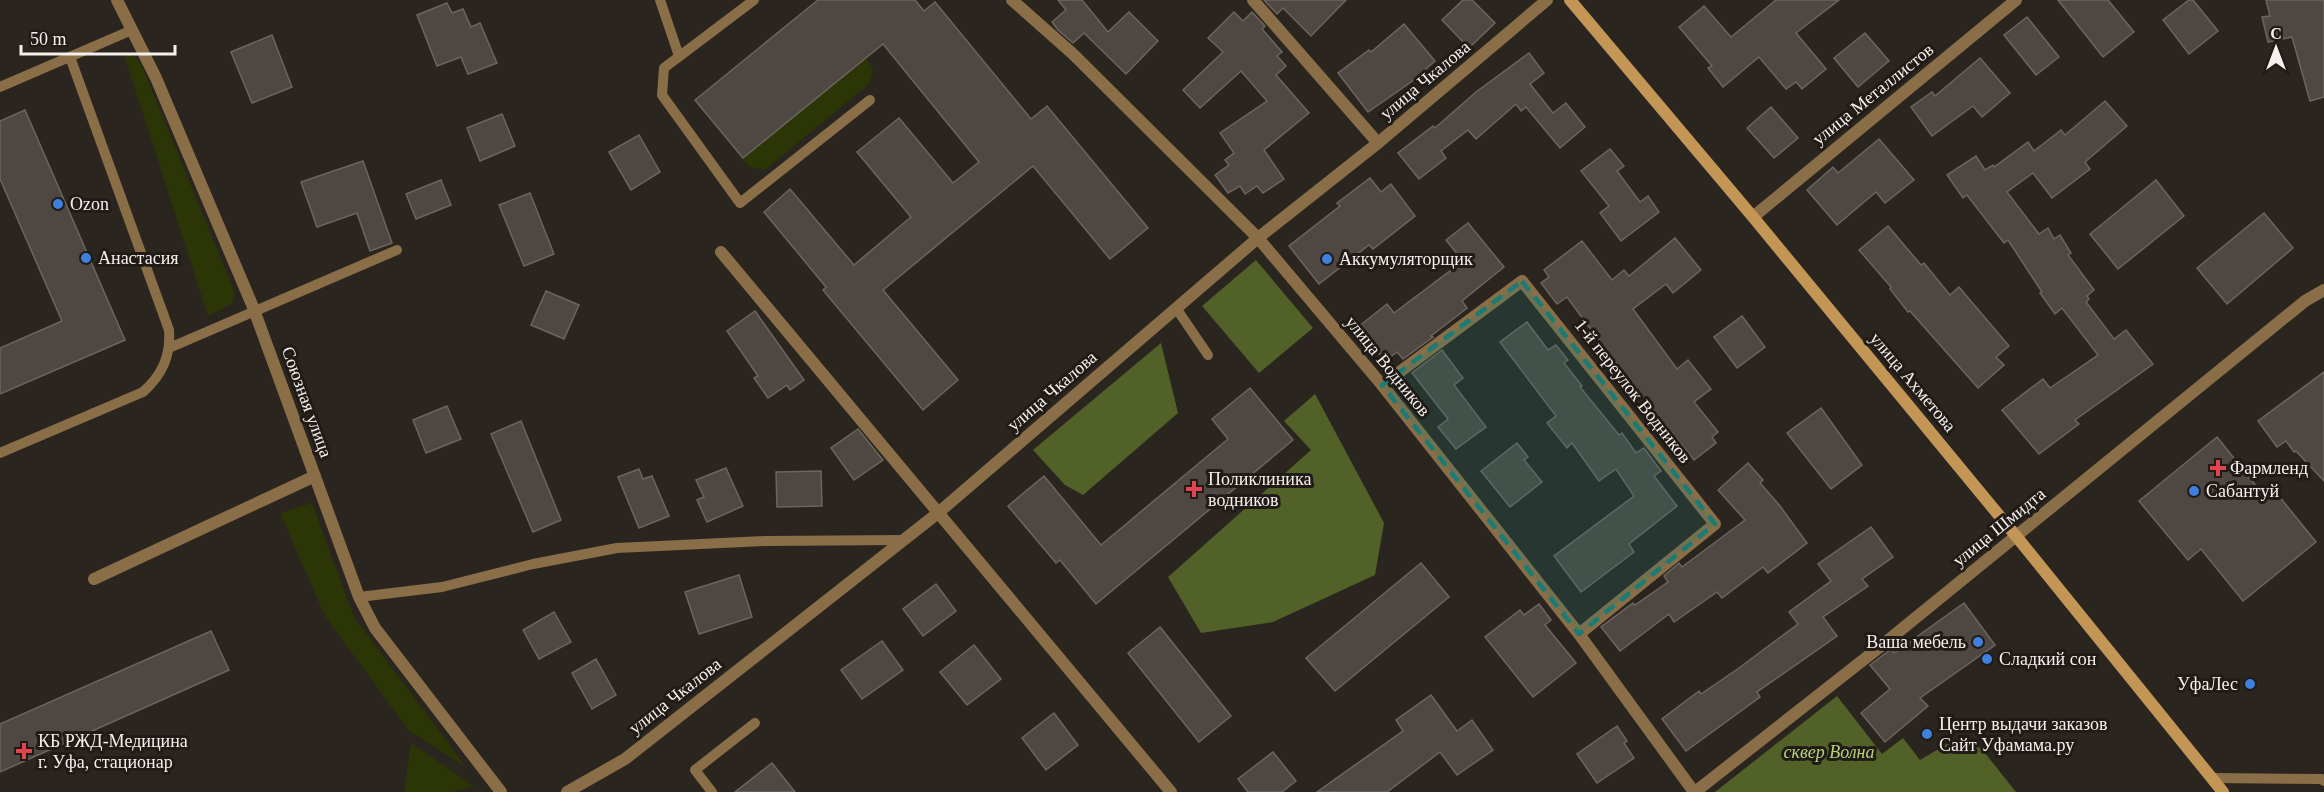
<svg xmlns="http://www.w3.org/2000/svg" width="2324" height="792" font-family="Georgia,serif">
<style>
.green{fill:#2b3506}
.forest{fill:#526127}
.building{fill:#4e4742;stroke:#6c655f;stroke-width:1.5}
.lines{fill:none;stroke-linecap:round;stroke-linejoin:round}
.lane{stroke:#8a6e47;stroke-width:10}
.street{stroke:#8a6e47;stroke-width:12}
.secondary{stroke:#c49656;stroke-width:12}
.marked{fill:#1a7c74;fill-opacity:0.2;stroke:#1a7c74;stroke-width:4.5;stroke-dasharray:12 8;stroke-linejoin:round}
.shop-dot{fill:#3f7fe0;stroke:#211b17;stroke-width:2}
.health-dot{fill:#e0444e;stroke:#211b17;stroke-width:2}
.labels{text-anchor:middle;stroke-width:6;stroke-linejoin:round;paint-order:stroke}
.street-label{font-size:18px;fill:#f5f0ed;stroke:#211b17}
.poi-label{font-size:18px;fill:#f5f0ed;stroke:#211b17;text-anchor:start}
.park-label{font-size:18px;font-style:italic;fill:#b9d17b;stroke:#211b17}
</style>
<rect width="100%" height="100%" fill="#2b2520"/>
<g class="green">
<polygon points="123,52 134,56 141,64 235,293 232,304 208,316"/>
<polygon points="862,52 873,69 869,84 765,170 750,167 737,153"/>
<polygon points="312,503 354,617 466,767 409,731 325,616 280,513"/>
<polygon points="411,743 474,786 452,792 404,792"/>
</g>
<g class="forest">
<polygon points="1256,260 1313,328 1259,373 1202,306"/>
<polygon points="1161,343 1178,413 1083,495 1065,485 1033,450"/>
<polygon points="1315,394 1384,523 1375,575 1273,622 1201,633 1168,577 1311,450 1284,421"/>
<polygon points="1837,696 1882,754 1903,738 1920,760 1952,741 1981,748 2016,792 1715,792"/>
</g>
<g class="building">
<polygon points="818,0 915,0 924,11 935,2 1031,119 1047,106 1148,228 1110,259 1033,166 883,290 958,380 923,410 823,290 826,287 764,212 790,189 854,265 911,217 857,152 899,118 953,183 979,162 883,44 743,158 695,100"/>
<polygon points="1058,0 1082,0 1108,32 1129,12 1158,41 1126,74 1084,33 1073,43 1058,30 1052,22 1066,10"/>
<polygon points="1264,0 1346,0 1311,36 1283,8 1277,14"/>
<polygon points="1463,0 1472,0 1495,23 1469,48 1442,20"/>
<polygon points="1776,0 1839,0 1796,33 1826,69 1802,89 1796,82 1786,89 1759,57 1723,87 1708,68 1712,66 1679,27 1704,6 1731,37"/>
<polygon points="2058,0 2108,0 2134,32 2103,57"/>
<polygon points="2189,0 2193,0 2218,31 2189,54 2163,20"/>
<polygon points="2266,0 2324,0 2324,97 2310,101 2292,37 2268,42 2262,17 2270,16"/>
<polygon points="447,3 452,13 463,9 471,27 480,23 497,63 468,74 461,57 437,66 417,15"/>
<polygon points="1234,12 1243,21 1252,12 1265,26 1262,29 1282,52 1277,56 1286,66 1276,75 1309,113 1264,150 1284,179 1263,193 1257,186 1245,194 1240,186 1228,193 1215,175 1229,165 1225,160 1234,153 1220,133 1267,101 1241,71 1200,108 1183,90 1223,52 1208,38"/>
<polygon points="2027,17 2059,57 2036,75 2004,35"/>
<polygon points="1404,24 1435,61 1411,82 1368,112 1338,73 1369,50 1371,52"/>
<polygon points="1865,33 1889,61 1858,87 1834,58"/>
<polygon points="272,35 292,87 252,103 231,52"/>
<polygon points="1529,53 1544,73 1530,84 1553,113 1566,103 1585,127 1560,148 1526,107 1521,111 1516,104 1476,139 1468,130 1441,151 1446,158 1419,179 1398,153 1433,126 1435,128 1476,92"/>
<polygon points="1980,58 2010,93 1982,117 1973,106 1932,136 1911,107 1932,92 1935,96"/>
<polygon points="2105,101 2127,126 2085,162 2090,169 2052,198 2033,173 2007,192 2039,234 2048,228 2054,239 2060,235 2071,253 2068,255 2094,290 2087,296 2089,299 2086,302 2114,339 2126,330 2153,364 2075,420 2079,424 2039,454 2002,410 2043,379 2050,388 2098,355 2062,308 2055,314 2040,293 2042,292 2008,240 2004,243 1967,195 1963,198 1947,175 1976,156 1985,170 1993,165 1994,167 2028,142 2034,151 2061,130 2065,135"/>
<polygon points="1771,107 1798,138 1774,158 1747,128"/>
<polygon points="25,110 125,340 0,394 0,348 62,321 0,179 0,121"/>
<polygon points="502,114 515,146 480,161 467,128"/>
<polygon points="639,135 660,172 631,190 609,152"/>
<polygon points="1879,139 1914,180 1885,203 1876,192 1837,225 1807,190 1833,167 1838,173"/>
<polygon points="1610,149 1624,166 1617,171 1640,202 1648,196 1659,212 1621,241 1600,213 1609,206 1581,171"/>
<polygon points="363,161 392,243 370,251 357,213 317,227 301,182"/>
<polygon points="1370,178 1381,192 1391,184 1415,216 1373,249 1369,245 1319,284 1289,246 1340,206 1337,203"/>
<polygon points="441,180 451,205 416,219 406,194"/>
<polygon points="2156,180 2184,216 2118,269 2090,234"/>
<polygon points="530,193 554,254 524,266 499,205"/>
<polygon points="2264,213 2293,248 2227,304 2197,268"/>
<polygon points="1468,223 1504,267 1462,301 1467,308 1431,336 1433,337 1403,359 1397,352 1385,361 1358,327 1387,304 1394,313 1463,261 1446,240"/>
<polygon points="1888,226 1921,265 1924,263 1950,295 1959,287 2009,346 1996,357 2004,365 1978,388 1910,311 1908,312 1890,289 1891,287 1859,250"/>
<polygon points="1675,238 1701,270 1673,293 1666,284 1633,309 1677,369 1688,360 1711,389 1694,402 1718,432 1712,437 1716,443 1694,460 1611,357 1567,297 1557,304 1541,283 1549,277 1544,270 1582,241 1612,280 1624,270 1629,276"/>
<polygon points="546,291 579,305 564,339 531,325"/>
<polygon points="755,311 804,380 790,390 787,385 768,398 754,378 758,376 727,331"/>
<polygon points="1742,316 1765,347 1737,368 1714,337"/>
<polygon points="1527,322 1548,350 1556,345 1568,360 1564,363 1582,386 1580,387 1619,435 1622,433 1636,453 1644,448 1661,471 1654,476 1677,506 1629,544 1634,552 1581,592 1554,556 1634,496 1616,469 1599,481 1572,443 1567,448 1547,423 1556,416 1500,342"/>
<polygon points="1442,350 1463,378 1454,385 1486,427 1456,449 1438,427 1448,419 1412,373"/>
<polygon points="2324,372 2324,481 2296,451 2294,452 2286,441 2277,447 2258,421"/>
<polygon points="1250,388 1293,440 1096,604 1060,560 1056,563 1008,506 1044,476 1101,545 1228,439 1212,419"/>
<polygon points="447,406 461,439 426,453 413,420"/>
<polygon points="1821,408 1862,465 1831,489 1787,433"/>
<polygon points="521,421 561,520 533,532 491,434"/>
<polygon points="858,429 883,460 854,480 831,448"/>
<polygon points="2217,437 2261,492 2270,485 2316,542 2243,601 2201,549 2188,560 2139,501"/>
<polygon points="1517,443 1528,457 1524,460 1542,482 1510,507 1481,471"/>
<polygon points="1748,463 1763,480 1760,483 1780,506 1807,543 1768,573 1763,567 1722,598 1717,592 1674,622 1669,614 1620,651 1601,627 1633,603 1635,605 1668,582 1664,576 1679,563 1682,567 1745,520 1718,490"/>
<polygon points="726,468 743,506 707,522 697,500 704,497 696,480"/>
<polygon points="639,469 643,479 652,476 669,516 639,528 618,477"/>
<polygon points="821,471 822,506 777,507 776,472"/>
<polygon points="1871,527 1893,557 1862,579 1868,586 1823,617 1837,636 1757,692 1760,697 1686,751 1662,719 1699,691 1701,694 1739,668 1798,624 1789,612 1831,581 1818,564"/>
<polygon points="1421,563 1449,597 1335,691 1306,658"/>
<polygon points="739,575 752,617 699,634 685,592"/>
<polygon points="936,584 956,611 923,636 903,609"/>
<polygon points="1964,603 1995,645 1920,698 1928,706 1885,742 1861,713 1890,689 1870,665 1891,649 1894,653"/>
<polygon points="1539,604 1551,620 1545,625 1576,663 1533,697 1485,637 1520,610 1524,615"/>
<polygon points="554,612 571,642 539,659 523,630"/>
<polygon points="1160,627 1231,716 1199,742 1128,653"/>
<polygon points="211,631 229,670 0,772 0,724"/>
<polygon points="882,641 903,670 862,699 841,670"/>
<polygon points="974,645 1001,679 967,705 940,672"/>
<polygon points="596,659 616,695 592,709 572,673"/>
<polygon points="1431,695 1457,731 1472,720 1493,750 1457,775 1440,752 1387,792 1317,792 1403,731 1396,720"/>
<polygon points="1054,713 1078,745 1046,770 1022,738"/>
<polygon points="1617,726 1627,741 1624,743 1634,758 1597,783 1577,754"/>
<polygon points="1273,752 1296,781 1282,792 1248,792 1238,779"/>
<polygon points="772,763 795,792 735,792"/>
</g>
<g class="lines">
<g class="lane">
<polyline points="660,0 679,56"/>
<polyline points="754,0 664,68 662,95 740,203 870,100"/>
<polyline points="0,87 132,30"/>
<polyline points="1176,308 1208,355"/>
<polyline points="169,348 397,250"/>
<path d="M0,453L143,392C162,375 171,356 169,330L70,57"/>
<polyline points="359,597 442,587 533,564 617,548 766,541 903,540"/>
<polyline points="2211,778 2322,779 2324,781"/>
<polyline points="712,792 695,770 755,723"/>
</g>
<g class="street">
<polyline points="117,0 156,78 253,307 359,597 375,628 501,792"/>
<polyline points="1012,0 1073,54 1258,238 1382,385 1579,634 1694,792"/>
<polyline points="1253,0 1378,143"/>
<polyline points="1753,217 2016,0"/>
<polyline points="721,252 1171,792"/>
<polyline points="1382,385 1522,281 1715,524 1579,634"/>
<polyline points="94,579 315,476"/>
<polyline points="567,792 625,759 938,513 1258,238 1378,143 1547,0"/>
<polyline points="1695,792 1881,646 2305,301 2324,290"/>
</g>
<polyline class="secondary" points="1570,0 1753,217 2016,536 2223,792"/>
</g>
<path class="marked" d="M1522,281L1715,524L1579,634L1382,385Z"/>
<g class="shop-dot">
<circle cx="58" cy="204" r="6"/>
<circle cx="86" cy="258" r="6"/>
<circle cx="1327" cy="259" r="6"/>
<circle cx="2194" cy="491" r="6"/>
<circle cx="1978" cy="642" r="6"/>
<circle cx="1987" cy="659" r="6"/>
<circle cx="2250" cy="684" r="6"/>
<circle cx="1927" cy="734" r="6"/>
</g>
<g class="health-dot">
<path d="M2215 459h6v6h6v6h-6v6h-6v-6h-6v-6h6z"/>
<path d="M1191 480h6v6h6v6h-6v6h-6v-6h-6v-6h6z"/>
<path d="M21 742h6v6h6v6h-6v6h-6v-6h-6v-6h6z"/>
</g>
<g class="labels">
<g class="street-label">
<text transform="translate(1425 80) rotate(-40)" y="6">улица Чкалова</text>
<text transform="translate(1873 94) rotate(-39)" y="6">улица Металлистов</text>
<text transform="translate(1388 366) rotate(51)" y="6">улица Водников</text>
<text transform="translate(1913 382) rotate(50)" y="6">улица Ахметова</text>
<text transform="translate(1052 391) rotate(-41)" y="6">улица Чкалова</text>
<text transform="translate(1633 391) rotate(52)" y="6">1-й переулок Водников</text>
<text transform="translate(307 402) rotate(70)" y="6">Союзная улица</text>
<text transform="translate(1999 527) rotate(-39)" y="6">улица Шмидта</text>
<text transform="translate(675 696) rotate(-38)" y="6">улица Чкалова</text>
</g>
<g class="poi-label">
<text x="70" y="210">Ozon</text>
<text x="98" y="264">Анастасия</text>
<text x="1339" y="265">Аккумуляторщик</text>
<text x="2230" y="474">Фармленд</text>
<text x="1208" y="485">Поликлиника<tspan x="1208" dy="21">водников</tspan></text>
<text x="2206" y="497">Сабантуй</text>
<text x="1966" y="648" text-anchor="end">Ваша мебель</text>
<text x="1999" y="665">Сладкий сон</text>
<text x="2238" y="690" text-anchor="end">УфаЛес</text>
<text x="1939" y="730">Центр выдачи заказов<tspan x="1939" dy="21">Сайт Уфамама.ру</tspan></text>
<text x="38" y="747">КБ РЖД-Медицина<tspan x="38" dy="21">г. Уфа, стационар</tspan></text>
</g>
<g class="park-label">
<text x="1829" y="758">сквер Волна</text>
</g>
</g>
<g transform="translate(2276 48)" stroke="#211b17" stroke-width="4.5" paint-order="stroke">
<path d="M0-4.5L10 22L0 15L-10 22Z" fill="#f5f0ed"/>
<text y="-9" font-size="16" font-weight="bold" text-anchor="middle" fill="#f5f0ed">С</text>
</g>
<path d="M21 45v9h154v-9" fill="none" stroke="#f5f0ed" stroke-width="3"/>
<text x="30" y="45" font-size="18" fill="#f5f0ed" stroke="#211b17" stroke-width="4.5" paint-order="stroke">50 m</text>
</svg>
